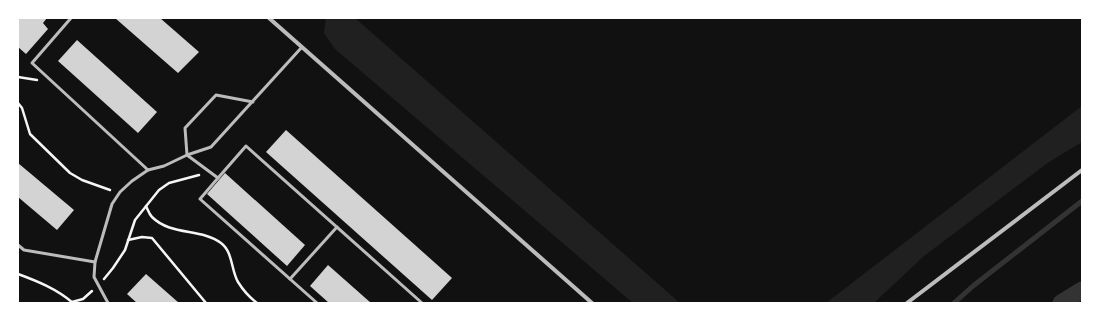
<svg xmlns="http://www.w3.org/2000/svg" width="1100" height="321" font-family="'PT Sans Narrow',sans-serif">
<style>
.green{fill:#202020}
.lines{fill:none;stroke-linecap:round;stroke-linejoin:round}
.stream{stroke:#333;stroke-width:5}
.canal{stroke:#333;stroke-width:17}
.building{fill:#d3d3d3}
.path{stroke:#f5f5f5;stroke-width:2.5}
.service{stroke:#bcbcbc;stroke-width:3}
.minor{stroke:#bcbcbc;stroke-width:4}
</style>
<rect width="100%" height="100%" fill="#111"/>
<g class="green">
<polygon points="326,18 355,18 680,303 633,303 335,49 324,33"/>
<polygon points="1082,106 1082,142 1049,162 924,256 874,303 826,303"/>
</g>
<g class="lines">
<polyline class="stream" points="954,303 973,286 1082,201"/>
<polyline class="canal" points="1061,303 1082,290"/>
</g>
<g class="building">
<polygon points="18,18 47,18 43,23 48,29 26,54 18,47"/>
<polygon points="115,18 160,18 199,52 178,73"/>
<polygon points="77,40 157,112 138,133 58,61"/>
<polygon points="286,130 452,278 432,300 266,152"/>
<polygon points="18,163 74,210 57,230 18,197"/>
<polygon points="225,173 305,245 287,266 207,194"/>
<polygon points="328,265 371,303 329,303 310,286"/>
<polygon points="146,274 179,303 137,303 127,294"/>
</g>
<g class="lines">
<g class="path">
<polyline points="18,77 37,80"/>
<polyline points="18,103 22,108 30,134 70,173 82,180 110,190"/>
<path d="M146,206C148,210 149,214 152,217C171,236 201,228 221,243C233,252 231,270 238,282C243,290 249,297 257,303"/>
<polyline points="128,240 142,237 152,238 206,303"/>
<path d="M18,274C37,281 57,289 73,303"/>
<polyline points="104,279 113,268 125,250 135,220 159,190 169,183 199,175"/>
<polyline points="72,302 83,299 92,291"/>
</g>
<g class="service">
<polyline points="71,18 32,63 148,170"/>
<polyline points="253,102 216,95 185,128 187,155 211,147 302,47"/>
<polyline points="218,178 246,146 422,303"/>
<polyline points="18,245 24,250 95,262"/>
<polyline points="290,279 337,227"/>
<polyline points="108,303 94,277 95,262 112,204 120,192 132,181 148,170 164,166 187,155 218,178 200,199 317,303"/>
</g>
<g class="minor">
<polyline points="269,18 592,303"/>
<polyline points="907,303 1082,170"/>
</g>
</g>
<rect width="1100" height="321" fill="none" stroke="#ffffff" stroke-width="38"/>
</svg>
